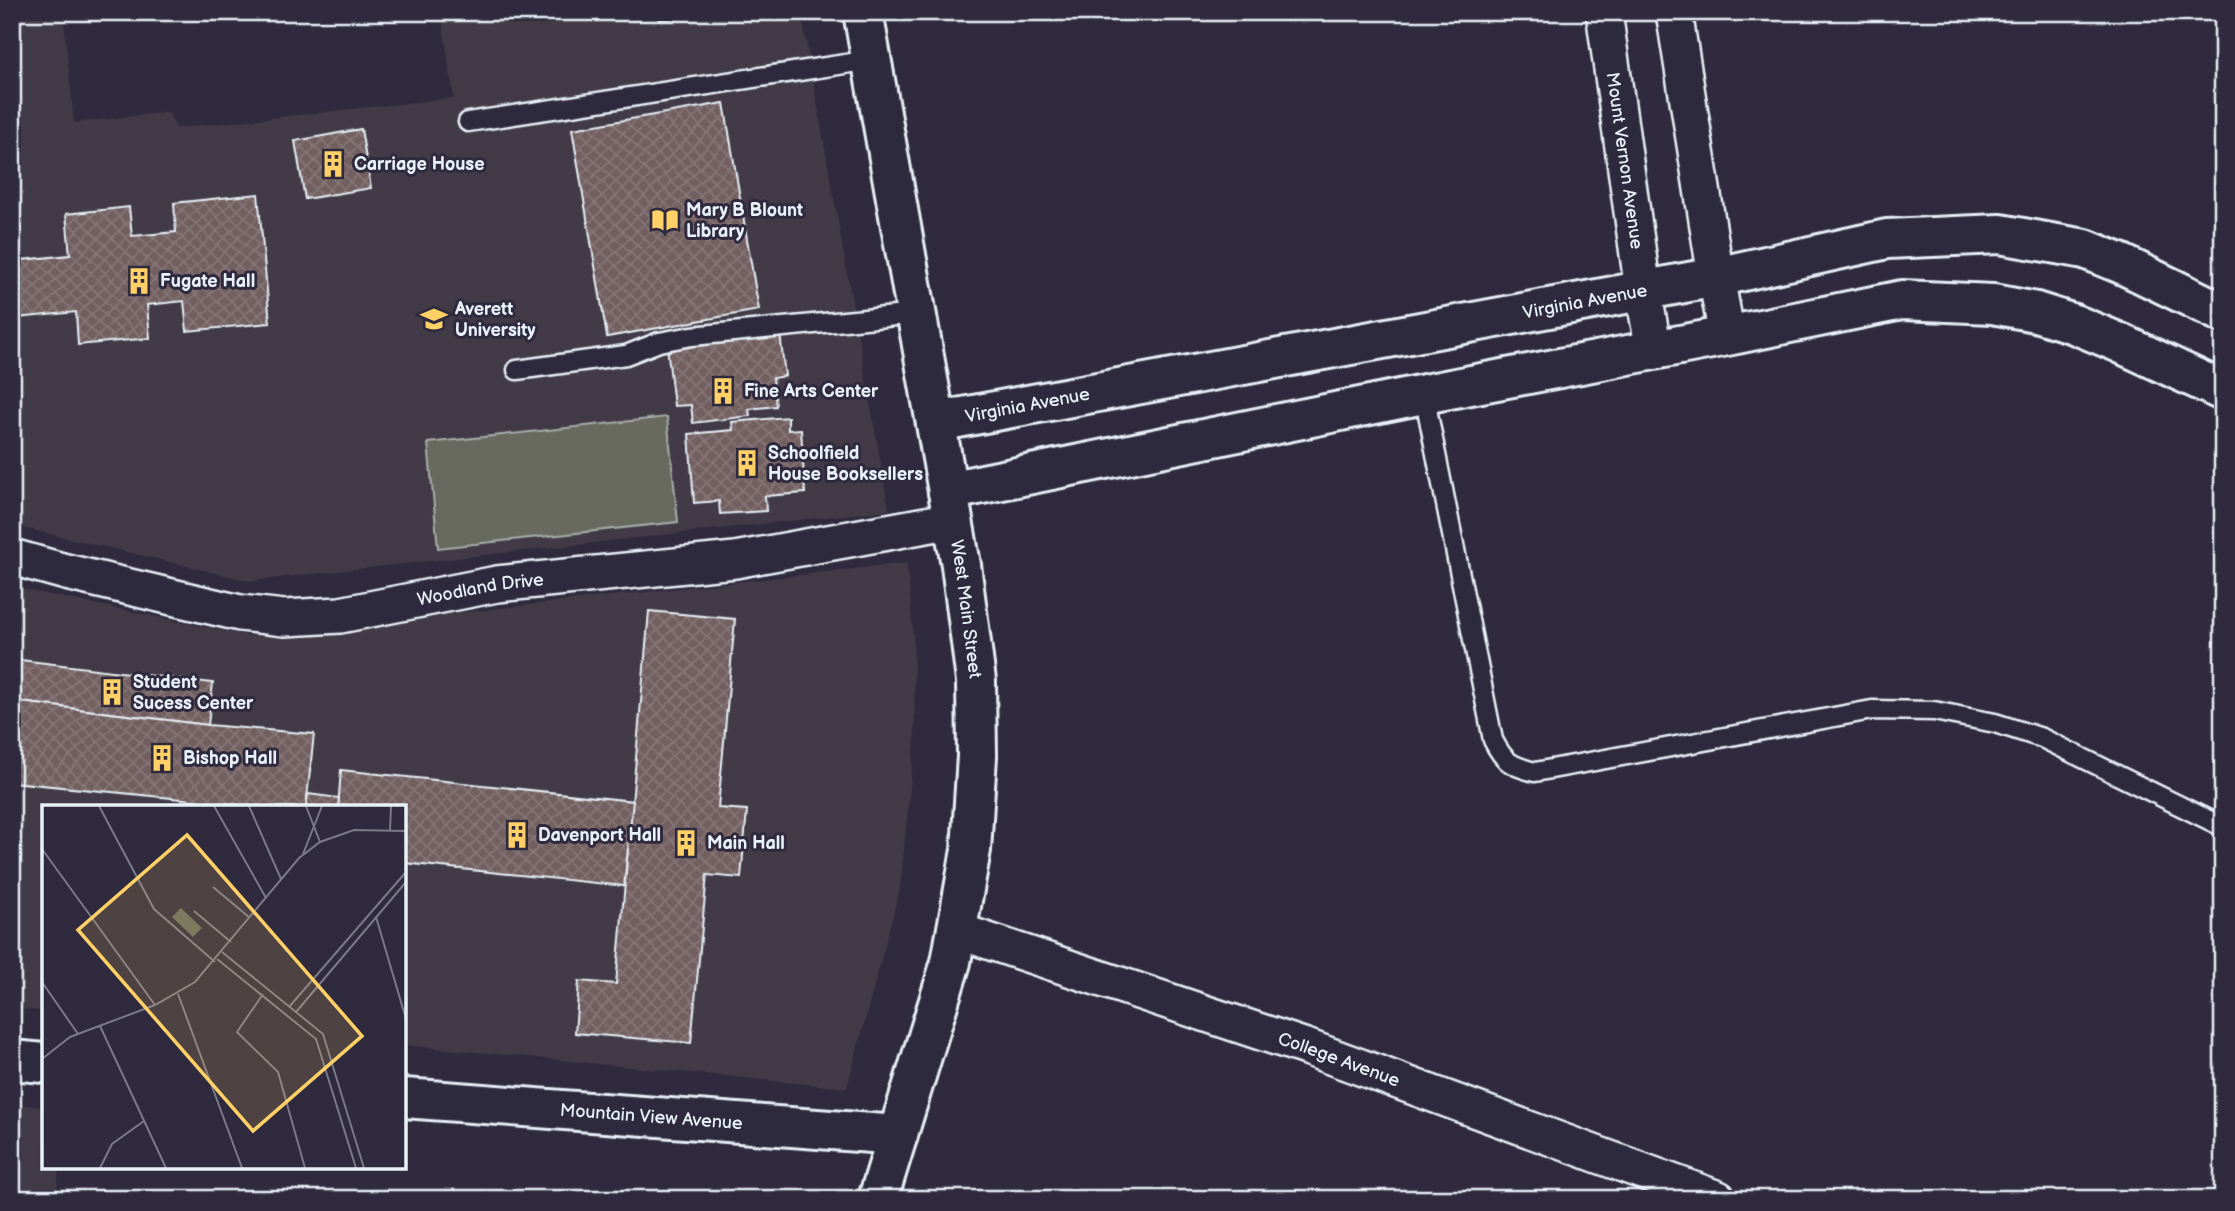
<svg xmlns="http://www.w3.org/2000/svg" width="2235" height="1211" font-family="'Balsamiq Sans',sans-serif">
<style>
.built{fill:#433a47}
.garden{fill:#676b5e;stroke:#a8aeab;stroke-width:2}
.building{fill:url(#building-cross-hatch);stroke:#e8f1f8;stroke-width:2}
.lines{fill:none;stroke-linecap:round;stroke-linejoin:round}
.lane-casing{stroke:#e8f1f8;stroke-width:23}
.street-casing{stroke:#e8f1f8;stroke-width:40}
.secondary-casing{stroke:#e8f1f8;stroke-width:44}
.lane{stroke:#2f2a3d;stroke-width:18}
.street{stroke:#2f2a3d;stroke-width:35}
.secondary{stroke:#2f2a3d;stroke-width:38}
.labels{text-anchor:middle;stroke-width:6;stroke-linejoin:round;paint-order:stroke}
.street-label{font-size:18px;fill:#e8f1f8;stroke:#2f2a3d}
.poi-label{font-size:18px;font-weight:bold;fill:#e8f1f8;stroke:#2f2a3d;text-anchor:start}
.inset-road{fill:none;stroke:#797a88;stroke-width:2}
.view{fill:#ffd166;fill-opacity:0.15;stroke:#ffd166;stroke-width:3.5}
.inset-edge{fill:none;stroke:#e8f1f8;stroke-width:3.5}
</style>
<defs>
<pattern id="building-cross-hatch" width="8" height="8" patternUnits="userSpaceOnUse" patternTransform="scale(1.75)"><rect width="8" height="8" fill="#725e5f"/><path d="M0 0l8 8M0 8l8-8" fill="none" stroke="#867677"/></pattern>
</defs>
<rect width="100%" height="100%" fill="#2f2a3d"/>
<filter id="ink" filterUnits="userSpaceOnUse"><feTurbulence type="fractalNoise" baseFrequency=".0143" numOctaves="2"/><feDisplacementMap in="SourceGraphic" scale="14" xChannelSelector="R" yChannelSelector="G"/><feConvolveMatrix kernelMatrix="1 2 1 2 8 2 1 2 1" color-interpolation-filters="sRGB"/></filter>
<g filter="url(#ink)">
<g class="built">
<polygon points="12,12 63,12 74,123 168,112 176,128 454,98 441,12 801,12 889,510 250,581 12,525"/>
<polygon points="907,563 913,634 915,738 900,888 847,1088 404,1045 404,807 44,807 44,1011 12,1008 12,587 249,636"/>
<polygon points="12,1104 44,1107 44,1167 59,1167 56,1199 12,1199"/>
</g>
<polygon class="garden" points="667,417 678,522 438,548 428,443"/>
<g class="building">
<polygon points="659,12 699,12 699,16 660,20"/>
<polygon points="724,103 759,310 607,337 572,129"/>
<polygon points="361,129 371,188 305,199 295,141"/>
<polygon points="258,194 270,323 187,331 184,301 147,305 150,338 78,345 76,312 17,318 18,345 12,345 12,261 70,255 66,214 129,207 132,236 176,232 174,203"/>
<polygon points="780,333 785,376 773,378 776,406 749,409 750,416 693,423 691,405 674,406 667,346"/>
<polygon points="788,417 788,430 801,429 805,493 765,496 766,511 720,514 719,501 694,503 689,434 733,430 732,422"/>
<polygon points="649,611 735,619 718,808 747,810 741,878 707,875 691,1043 575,1033 579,981 616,984"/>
<polygon points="12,659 213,683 208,725 12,701"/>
<polygon points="12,701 208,725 314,734 306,807 262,807 12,782"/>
<polygon points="341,770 633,801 624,886 404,863 404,807 338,807"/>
<polygon points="308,794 339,798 338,807 306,807"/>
</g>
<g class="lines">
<defs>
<g id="lane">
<polyline points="468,122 871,60"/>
<polyline points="517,370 626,355 659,342 692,336 916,314"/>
<path d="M1424,394L1493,740C1504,762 1511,766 1535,772L1872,710L1934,711L1995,723L2042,738L2223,827"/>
</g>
<g id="street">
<path id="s1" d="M1604,12L1643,290L1654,350"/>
<polyline points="1674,12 1716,277 1727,336"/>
<path id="s2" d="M12,557L66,572L240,613L284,618L340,615L497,584L735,560L953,520"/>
<path id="s3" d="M958,931L1306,1047L1718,1199"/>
</g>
<g id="secondary">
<path id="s4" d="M863,12L961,565L976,681L977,756L971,850L951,962L878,1199"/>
<path id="s5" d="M936,422L1716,277L1887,239L2000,234L2085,249L2122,264L2223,313"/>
<polyline points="948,491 1424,394 1727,336 1902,300 1993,304 2036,312 2074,324 2120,343 2223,391"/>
<polyline points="12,1060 44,1063"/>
<path id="s6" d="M404,1098L898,1135"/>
</g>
</defs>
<use href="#lane" class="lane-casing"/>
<use href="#street" class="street-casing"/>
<use href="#secondary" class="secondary-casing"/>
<use href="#lane" class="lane"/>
<use href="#street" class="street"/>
<use href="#secondary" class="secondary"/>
</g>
</g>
<defs>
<symbol id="building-bare" viewBox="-9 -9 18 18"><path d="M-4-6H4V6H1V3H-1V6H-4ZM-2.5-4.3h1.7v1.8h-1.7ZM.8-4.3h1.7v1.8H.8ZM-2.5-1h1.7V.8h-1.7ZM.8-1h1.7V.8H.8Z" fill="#ffd166" stroke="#2f2a3d" stroke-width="2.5" paint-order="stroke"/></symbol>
<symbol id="library-bare" viewBox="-9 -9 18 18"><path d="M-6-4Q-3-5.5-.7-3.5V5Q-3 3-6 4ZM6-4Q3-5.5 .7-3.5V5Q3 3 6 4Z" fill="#ffd166" stroke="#2f2a3d" stroke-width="2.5" paint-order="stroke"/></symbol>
<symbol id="university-bare" viewBox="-9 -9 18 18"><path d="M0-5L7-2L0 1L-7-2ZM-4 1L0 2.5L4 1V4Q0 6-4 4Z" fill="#ffd166" stroke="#2f2a3d" stroke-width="2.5" paint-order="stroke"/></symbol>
</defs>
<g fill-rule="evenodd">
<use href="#building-bare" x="314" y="145" width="38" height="38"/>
<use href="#library-bare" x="646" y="201" width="38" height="38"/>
<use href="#building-bare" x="120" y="262" width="38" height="38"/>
<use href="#university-bare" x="415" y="300" width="38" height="38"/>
<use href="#building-bare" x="704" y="372" width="38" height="38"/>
<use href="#building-bare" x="728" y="444" width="38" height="38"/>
<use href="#building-bare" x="93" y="673" width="38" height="38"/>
<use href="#building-bare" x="143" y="739" width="38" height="38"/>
<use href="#building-bare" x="498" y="816" width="38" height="38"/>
<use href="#building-bare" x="667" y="824" width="38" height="38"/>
</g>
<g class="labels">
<g class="street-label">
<text dy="6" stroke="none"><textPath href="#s1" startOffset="150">Mount Vernon Avenue</textPath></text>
<text dy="6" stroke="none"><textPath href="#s5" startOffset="660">Virginia Avenue</textPath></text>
<text dy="6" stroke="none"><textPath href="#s5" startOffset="93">Virginia Avenue</textPath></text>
<text dy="6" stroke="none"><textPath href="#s2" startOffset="478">Woodland Drive</textPath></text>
<text dy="6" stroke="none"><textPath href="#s4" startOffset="606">West Main Street</textPath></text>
<text dy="6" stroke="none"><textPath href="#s3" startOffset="402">College Avenue</textPath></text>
<text dy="6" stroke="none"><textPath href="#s6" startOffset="248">Mountain View Avenue</textPath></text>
</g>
<g class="poi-label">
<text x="354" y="170">Carriage House</text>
<text x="686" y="216">Mary B Blount<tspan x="686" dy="21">Library</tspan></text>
<text x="160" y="287">Fugate Hall</text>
<text x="455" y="315">Averett<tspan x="455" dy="21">University</tspan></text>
<text x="744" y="397">Fine Arts Center</text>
<text x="768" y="459">Schoolfield<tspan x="768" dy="21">House Booksellers</tspan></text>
<text x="133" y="688">Student<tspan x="133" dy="21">Sucess Center</tspan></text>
<text x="183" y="764">Bishop Hall</text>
<text x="538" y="841">Davenport Hall</text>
<text x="707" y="849">Main Hall</text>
</g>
</g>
<g transform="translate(42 805)">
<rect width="364" height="364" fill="#2f2a3d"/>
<path d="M139,103L160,123L151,132L130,112Z" fill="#676b5e"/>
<path class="inset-road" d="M57,1L112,104L173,157M172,1L224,93M207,1L239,74M264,1L278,37M348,25L349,1M0,44L113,200M261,49L280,1M171,82L208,113M152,106L189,137M334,112L364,214M180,147L281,229L322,363M175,154L274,234L314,363M0,177L36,229M136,189L200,363M221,189L195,227L236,267L263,363M247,202L364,67M254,207L364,77M58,221L124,363M0,254L28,232L113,200L153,177L257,53L278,37L312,25L364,26M58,363L70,339L102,316"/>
<path class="view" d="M145,30L320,231L211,326L36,125Z"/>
<rect width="364" height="364" class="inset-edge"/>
</g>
<rect width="2235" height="1211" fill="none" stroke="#2f2a3d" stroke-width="42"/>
<rect x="21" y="21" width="2193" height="1169" fill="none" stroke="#e8f1f8" stroke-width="2.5" filter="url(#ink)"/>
</svg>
